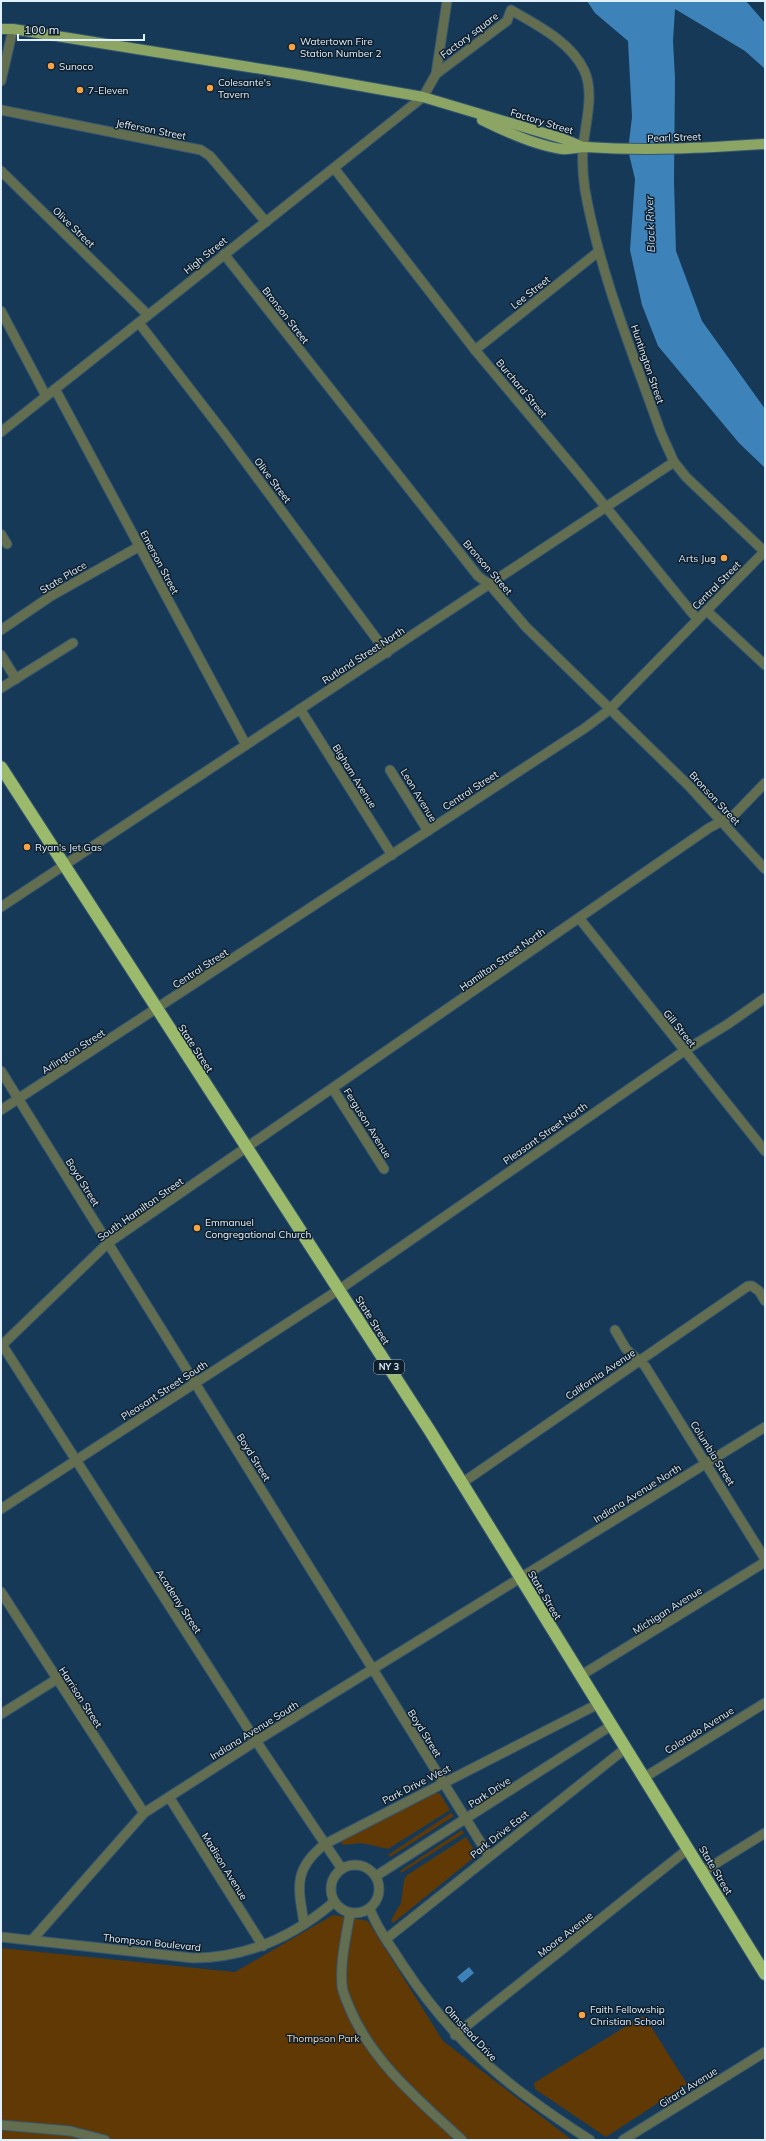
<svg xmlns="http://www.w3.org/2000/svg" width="766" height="2141" font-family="Mulish,sans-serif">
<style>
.green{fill:#603905}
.water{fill:#3e82ba}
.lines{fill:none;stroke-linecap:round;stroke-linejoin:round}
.minor-casing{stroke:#355671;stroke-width:11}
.major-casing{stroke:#355671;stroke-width:12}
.highway-casing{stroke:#355671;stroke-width:14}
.minor{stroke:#626e4f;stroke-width:9}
.major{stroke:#8ca564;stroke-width:10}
.highway{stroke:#9cba6c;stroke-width:12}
.poi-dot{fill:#f5a345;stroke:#101f2c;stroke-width:1.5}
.labels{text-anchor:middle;stroke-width:3;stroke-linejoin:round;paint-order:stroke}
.shield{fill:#101f2c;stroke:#a2b1c0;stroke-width:1}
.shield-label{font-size:9px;font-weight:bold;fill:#e0f0ff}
.street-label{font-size:10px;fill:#e0f0ff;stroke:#101f2c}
.poi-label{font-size:10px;fill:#e0f0ff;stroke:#101f2c;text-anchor:start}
.park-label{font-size:10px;fill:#f5d4b5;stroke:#101f2c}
.water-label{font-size:11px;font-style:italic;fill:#bcdefd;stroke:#101f2c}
</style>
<rect width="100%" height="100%" fill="#153956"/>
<g class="green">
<polygon points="435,1792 440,1794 450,1810 388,1849 361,1843 343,1845 340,1841"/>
<polygon points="451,1813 454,1816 390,1857 388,1855"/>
<polygon points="462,1830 464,1833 401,1873 400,1871"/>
<polygon points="466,1837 477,1855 393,1923 391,1920 401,1903 404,1880 407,1875"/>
<polygon points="333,1915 368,1921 443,2041 572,2140 1,2140 1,1948 235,1972"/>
<polygon points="641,2017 645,2017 687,2084 606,2137 535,2089 534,2083"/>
</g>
<g class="water">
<polygon points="587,1 746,1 765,23 765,69 745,51 675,9 673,41 675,78 674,181 676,251 702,321 765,409 765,468 739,443 658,346 642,305 630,250 635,179 628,150 632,117 628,41 595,13"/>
<polygon points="469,1967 474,1973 462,1983 457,1977"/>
</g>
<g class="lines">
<defs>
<g id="minor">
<path d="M436,74L507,21L511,10C537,25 571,42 584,70C595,93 585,124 583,148C582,162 583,177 585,190C600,274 633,354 661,433L674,462L686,477L765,552"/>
<polyline points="1,81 13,29"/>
<polyline points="1,110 201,150 210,156 266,222"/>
<polyline points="334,168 475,350 579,474 697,619"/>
<polyline points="1,171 148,315"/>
<polyline points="224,254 478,576 490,585 526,627 689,786 765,869"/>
<polyline points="1,311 46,396"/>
<polyline points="139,323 224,433 387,653"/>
<polyline points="475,350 598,252"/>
<polyline points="55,389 246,745"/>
<polyline points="1,432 423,97 436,74 447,1"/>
<polyline points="1,534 7,544"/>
<polyline points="707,611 765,665"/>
<polyline points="1,630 51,596 140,546"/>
<polyline points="1,655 16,679"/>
<polyline points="1,688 73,643"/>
<polyline points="300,709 392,855"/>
<polyline points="390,770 428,831"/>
<polyline points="1,907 674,462"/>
<polyline points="579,918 765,1151"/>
<polyline points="1,1071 489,1856"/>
<polyline points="333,1089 384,1169"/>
<polyline points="1,1110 585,728 609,710 765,551"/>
<polyline points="615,1330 626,1349 645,1366 765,1559"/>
<polyline points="1,1343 256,1741 342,1869"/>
<polyline points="1,1346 108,1243 709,828 735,814 765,783"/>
<polyline points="462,1483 748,1286 752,1286 759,1291 765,1301"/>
<polyline points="1,1509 340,1289 684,1051 728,1024 765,998"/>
<polyline points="1,1592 144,1813"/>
<polyline points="580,1676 765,1562"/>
<polyline points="1,1714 57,1679"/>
<polyline points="645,1777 765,1703"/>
<polyline points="169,1797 263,1946"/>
<circle cx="355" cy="1889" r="24"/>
<polyline points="702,1872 765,1833"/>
<polyline points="376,1876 612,1725"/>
<path d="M370,1909C377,1929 391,1946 402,1964C456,2046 509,2088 590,2140"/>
<path d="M350,1913C346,1938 340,1961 342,1986C343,1994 347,2001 350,2009C373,2063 420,2101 462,2140"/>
<path d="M304,1923C298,1887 293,1869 325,1844L598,1704"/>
<path d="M1,1937L193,1958C246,1958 294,1936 334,1902"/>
<polyline points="386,1939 626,1748"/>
<polyline points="32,1940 144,1813 256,1741 765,1427"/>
<polyline points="455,2035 688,1849"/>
<polyline points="1,2125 70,2131 105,2140"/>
<polyline points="623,2140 765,2052"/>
</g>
<g id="major">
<polyline points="1,29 13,29 299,75 423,97 564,139 583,147"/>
<path d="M482,120C504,131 538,146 562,149C570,150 578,147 586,147C646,151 705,148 765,144"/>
</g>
<polyline id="highway" points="1,767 430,1431 765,1974"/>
</defs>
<use href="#minor" class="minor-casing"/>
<use href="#major" class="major-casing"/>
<use href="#highway" class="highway-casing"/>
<use href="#minor" class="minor"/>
<use href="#major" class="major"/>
<use href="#highway" class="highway"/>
</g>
<g class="poi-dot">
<circle cx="292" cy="47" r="4"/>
<circle cx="51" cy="66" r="4"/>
<circle cx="210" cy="88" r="4"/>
<circle cx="80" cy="90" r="4"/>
<circle cx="724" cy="558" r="4"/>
<circle cx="27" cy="847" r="4"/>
<circle cx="197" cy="1228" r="4"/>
<circle cx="582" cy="2015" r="4"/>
</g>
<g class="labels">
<rect class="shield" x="374" y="1360" width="30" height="14" rx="3"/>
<g class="shield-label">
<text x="389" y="1370">NY 3</text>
</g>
<g class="street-label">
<text transform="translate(469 35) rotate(-37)" y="4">Factory square</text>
<text transform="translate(542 121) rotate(17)" y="4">Factory Street</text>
<text transform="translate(151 129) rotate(11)" y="4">Jefferson Street</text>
<text transform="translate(674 137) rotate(-2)" y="4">Pearl Street</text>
<text transform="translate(74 227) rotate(44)" y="4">Olive Street</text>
<text transform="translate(205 255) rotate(-39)" y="4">High Street</text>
<text transform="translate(530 292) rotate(-38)" y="4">Lee Street</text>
<text transform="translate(286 315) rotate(52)" y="4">Bronson Street</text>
<text transform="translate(648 364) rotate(71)" y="4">Huntington Street</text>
<text transform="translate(522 388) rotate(50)" y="4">Burchard Street</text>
<text transform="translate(273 480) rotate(53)" y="4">Olive Street</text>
<text transform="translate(160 562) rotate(62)" y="4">Emerson Street</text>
<text transform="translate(488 567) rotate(49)" y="4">Bronson Street</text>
<text transform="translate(63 577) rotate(-31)" y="4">State Place</text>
<text transform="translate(716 585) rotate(-45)" y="4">Central Street</text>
<text transform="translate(363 655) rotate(-33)" y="4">Rutland Street North</text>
<text transform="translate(355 776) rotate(58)" y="4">Bigham Avenue</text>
<text transform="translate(470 790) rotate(-33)" y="4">Central Street</text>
<text transform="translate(419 795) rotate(59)" y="4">Leon Avenue</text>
<text transform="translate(715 798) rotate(47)" y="4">Bronson Street</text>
<text transform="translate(502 959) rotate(-35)" y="4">Hamilton Street North</text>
<text transform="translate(200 968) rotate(-33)" y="4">Central Street</text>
<text transform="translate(680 1028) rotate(51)" y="4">Gill Street</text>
<text transform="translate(196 1048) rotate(57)" y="4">State Street</text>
<text transform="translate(73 1051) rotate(-33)" y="4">Arlington Street</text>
<text transform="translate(368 1123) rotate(58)" y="4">Ferguson Avenue</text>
<text transform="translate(545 1133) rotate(-35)" y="4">Pleasant Street North</text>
<text transform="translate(83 1182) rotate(58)" y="4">Boyd Street</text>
<text transform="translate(140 1209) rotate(-35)" y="4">South Hamilton Street</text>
<text transform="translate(373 1320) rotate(58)" y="4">State Street</text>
<text transform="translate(600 1374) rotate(-34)" y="4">California Avenue</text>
<text transform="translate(164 1390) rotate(-33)" y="4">Pleasant Street South</text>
<text transform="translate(713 1453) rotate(58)" y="4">Columbia Street</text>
<text transform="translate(254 1457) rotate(58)" y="4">Boyd Street</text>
<text transform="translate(637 1493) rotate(-32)" y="4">Indiana Avenue North</text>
<text transform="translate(545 1595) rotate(59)" y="4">State Street</text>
<text transform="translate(179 1601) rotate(57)" y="4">Academy Street</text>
<text transform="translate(667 1610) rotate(-32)" y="4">Michigan Avenue</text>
<text transform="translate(81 1697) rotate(57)" y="4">Harrison Street</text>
<text transform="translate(254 1730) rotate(-32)" y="4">Indiana Avenue South</text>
<text transform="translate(699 1730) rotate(-32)" y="4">Colorado Avenue</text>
<text transform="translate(425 1733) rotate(58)" y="4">Boyd Street</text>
<text transform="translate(416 1784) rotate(-27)" y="4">Park Drive West</text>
<text transform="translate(489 1792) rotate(-33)" y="4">Park Drive</text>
<text transform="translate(499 1834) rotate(-38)" y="4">Park Drive East</text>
<text transform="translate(225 1866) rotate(58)" y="4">Madison Avenue</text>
<text transform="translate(716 1870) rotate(59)" y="4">State Street</text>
<text transform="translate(565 1934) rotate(-38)" y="4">Moore Avenue</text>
<text transform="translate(152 1942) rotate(6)" y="4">Thompson Boulevard</text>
<text transform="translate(471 2033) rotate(47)" y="4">Olmstead Drive</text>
<text transform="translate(688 2087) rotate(-32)" y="4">Girard Avenue</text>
</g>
<g class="poi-label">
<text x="300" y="45">Watertown Fire<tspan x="300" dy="12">Station Number 2</tspan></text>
<text x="59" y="70">Sunoco</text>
<text x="218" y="86">Colesante's<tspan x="218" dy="12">Tavern</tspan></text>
<text x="88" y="94">7-Eleven</text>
<text x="716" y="562" text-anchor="end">Arts Jug</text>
<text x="35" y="851">Ryan's Jet Gas</text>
<text x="205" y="1226">Emmanuel<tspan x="205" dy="12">Congregational Church</tspan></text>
<text x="590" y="2013">Faith Fellowship<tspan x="590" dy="12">Christian School</tspan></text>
</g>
<g class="park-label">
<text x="323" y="2042">Thompson Park</text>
</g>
<g class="water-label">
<text transform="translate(650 224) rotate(-92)" y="4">Black River</text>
</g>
</g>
<rect width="766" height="2141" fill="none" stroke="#e0f0ff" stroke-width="4"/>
<path d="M18 34v6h126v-6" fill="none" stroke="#e0f0ff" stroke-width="2"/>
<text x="24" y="34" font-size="12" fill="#e0f0ff" stroke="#101f2c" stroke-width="3" paint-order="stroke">100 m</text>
</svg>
